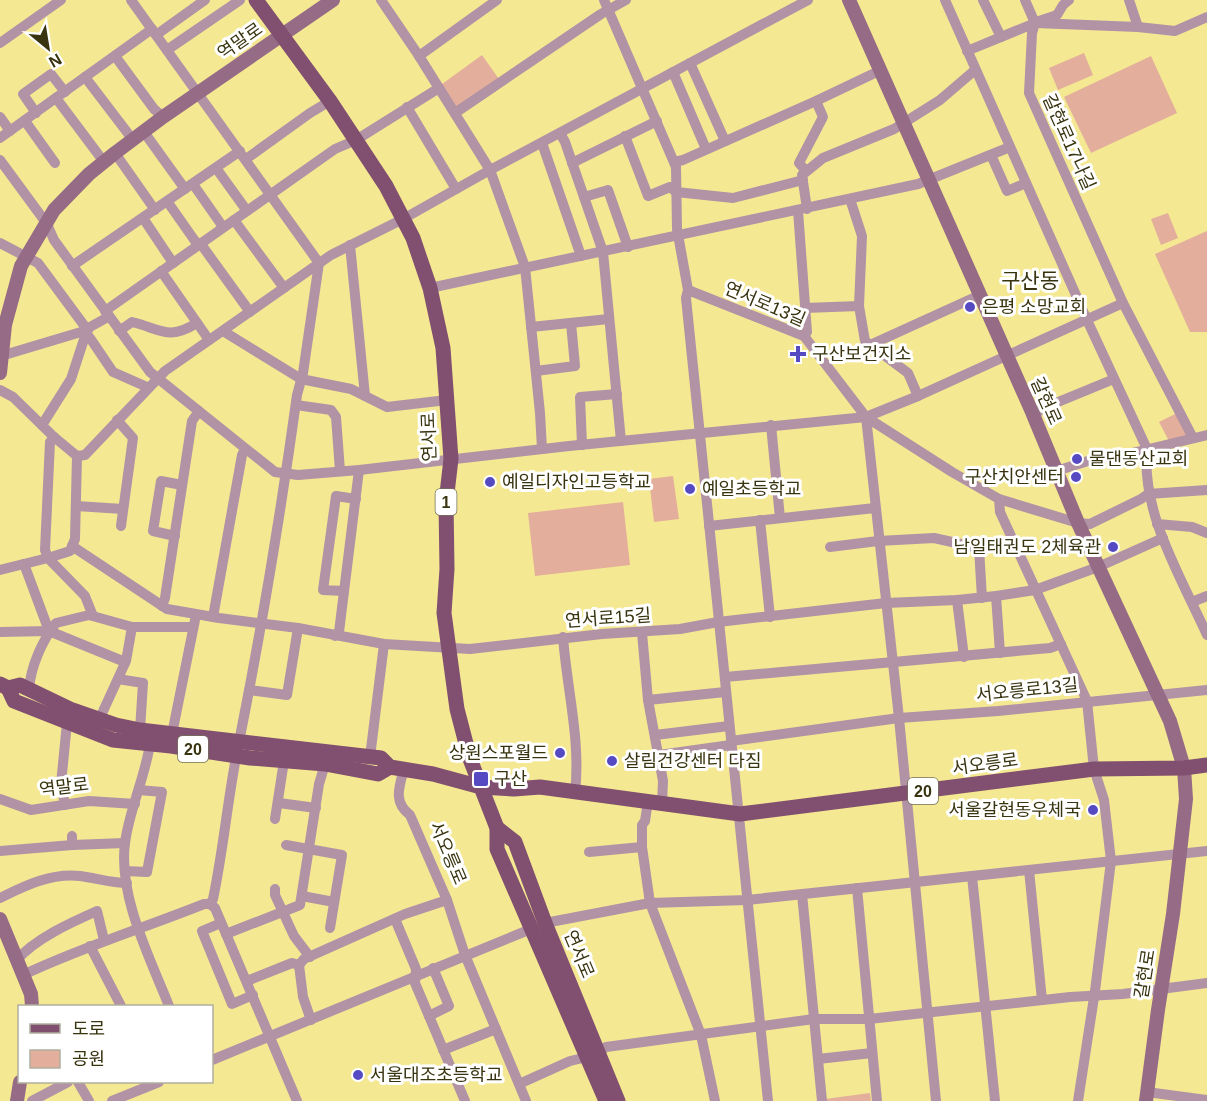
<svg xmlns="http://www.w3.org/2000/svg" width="1207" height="1101" font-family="Helvetica,'Noto Sans KR',sans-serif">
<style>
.green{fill:#e3ae9b}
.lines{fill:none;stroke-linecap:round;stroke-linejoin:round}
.street{stroke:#b193a5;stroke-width:10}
.secondary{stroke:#966b86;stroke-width:14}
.primary{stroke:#814f6f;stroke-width:15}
.poi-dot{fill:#554ac2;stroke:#fff;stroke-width:2}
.labels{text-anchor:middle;stroke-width:6;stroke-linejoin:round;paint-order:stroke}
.shield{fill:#fff;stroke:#747158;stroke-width:1.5}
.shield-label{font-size:16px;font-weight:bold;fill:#393410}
.street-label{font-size:18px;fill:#393410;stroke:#fff}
.poi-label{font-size:18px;fill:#393410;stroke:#fff;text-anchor:start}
.quarter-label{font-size:21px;fill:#393410;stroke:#fff}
</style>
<rect width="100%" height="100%" fill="#f4e893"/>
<g class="green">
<polygon points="1084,53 1093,75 1058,90 1049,68"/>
<polygon points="482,55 501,82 454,112 438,87"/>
<polygon points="1151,56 1177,113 1091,153 1064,97"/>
<polygon points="1168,213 1178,238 1161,245 1151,219"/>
<polygon points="1207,231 1207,332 1190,332 1155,254"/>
<polygon points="1177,413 1190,436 1169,441 1159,422"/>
<polygon points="673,476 679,519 654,522 649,479"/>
<polygon points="623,502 630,565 535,576 528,513"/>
<polygon points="870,1093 871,1101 825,1101 825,1099"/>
</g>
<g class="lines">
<g class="street">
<path d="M131,0L319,263L303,373L297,395C281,511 262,627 239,742C228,794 224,847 213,899L210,904"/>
<polyline points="381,0 419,56 490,170 525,267 540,413 542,449"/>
<polyline points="604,0 676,167 677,229 688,290 686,298 768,1101"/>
<path d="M945,0L1087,320L1147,449C1141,513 1181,577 1207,635"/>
<polyline points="983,0 1001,37"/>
<polyline points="1025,0 1035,23"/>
<polyline points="1129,0 1138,27"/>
<polyline points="1039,21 1057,15 1063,5 1069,0"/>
<polyline points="1035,23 1138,27 1175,31 1207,17"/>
<polyline points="156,35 205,0"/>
<polyline points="0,43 61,0"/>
<polyline points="167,50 240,0"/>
<polyline points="967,51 1035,23 1032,33 1029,93 1123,303 1193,438"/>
<polyline points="115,56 154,109 163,117"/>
<polyline points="419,56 497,0"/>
<polyline points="690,63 725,141"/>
<polyline points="673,72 706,149"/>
<polyline points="85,77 133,140"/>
<polyline points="56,98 104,162"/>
<polyline points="407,107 456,189"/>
<polyline points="36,113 23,94 51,74 65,92"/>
<polyline points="455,113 601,14 626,0"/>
<polyline points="0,117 10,131"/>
<polyline points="25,121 55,163"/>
<polyline points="144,132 185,189"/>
<polyline points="560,133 565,142 603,252 621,441"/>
<polyline points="625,136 648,196 670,187 676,192 733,198 803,180"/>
<polyline points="0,138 152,29"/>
<polyline points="542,143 581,256"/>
<polyline points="115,153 155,210"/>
<polyline points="991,155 1007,191 1026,183"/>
<polyline points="246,159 310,113 330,101"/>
<polyline points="0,160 47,224 54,240 150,372 275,472 298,475 359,470 569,446 866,417 918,396 1123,303"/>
<polyline points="674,162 683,160 816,101 879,71"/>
<polyline points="572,163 657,121"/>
<polyline points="216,168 247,211"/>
<polyline points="806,171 799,163 823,117 816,101"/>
<polyline points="193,184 223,227"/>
<polyline points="584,197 608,190 628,247"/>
<polyline points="850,199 862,236 859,306 865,341 908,373 918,396"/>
<polyline points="167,201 195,241 203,247 250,312"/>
<polyline points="807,209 802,175 823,158 894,129 940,100 975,70"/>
<polyline points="798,211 807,332 804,336"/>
<polyline points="143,218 173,263"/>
<polyline points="234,220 284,288"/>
<polyline points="0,243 38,263 86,328 86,333"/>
<polyline points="350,245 365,396"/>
<polyline points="72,266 240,151"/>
<polyline points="161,271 209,340"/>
<polyline points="430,288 918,184 1010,147"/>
<polyline points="688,290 804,336 866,417 952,472 999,499 1078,523 1090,524 1141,499 1148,494 1207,490"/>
<polyline points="805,308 859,306"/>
<polyline points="105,311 335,149 356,140 439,88"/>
<polyline points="531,327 609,319"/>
<path d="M119,331L132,322C161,329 168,341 197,323"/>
<polyline points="223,331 301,379 351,389 387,407 447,400"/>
<polyline points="870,345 980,295"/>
<polyline points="1,356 81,332 86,333 90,338 113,372 147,387"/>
<polyline points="536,371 575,366 571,323"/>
<polyline points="0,390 13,397 54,437 77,456"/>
<polyline points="296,405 331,410 336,417 340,471"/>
<polyline points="1034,416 1041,409 1114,379"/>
<polyline points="866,417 899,718 936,1101"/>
<polyline points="117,420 133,438 121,526"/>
<polyline points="42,425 71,379 86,333 90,327 108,317"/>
<polyline points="771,425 780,518"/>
<polyline points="54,437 50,442 45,550 48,558 85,596 93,616"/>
<polyline points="582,445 580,397 617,394"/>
<polyline points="77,456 85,455 165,371 331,255 403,219 490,170 808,0"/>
<polyline points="1056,471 1104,456 1128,454 1207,435"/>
<polyline points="999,499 1000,512 1087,701 1094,769 1104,800 1111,861 1095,991 1078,1101"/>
<polyline points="76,506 123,509"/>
<polyline points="760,520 770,617"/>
<polyline points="1157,524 1192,527 1207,533"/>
<polyline points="709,526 875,508"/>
<polyline points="175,536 153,531 161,481 182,485"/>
<polyline points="72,546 167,609 219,618 298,628 384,644 470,649 602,634 680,629 718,622 886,603 957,600 996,596 1035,590 1098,567 1163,538"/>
<polyline points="830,547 878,541 934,538 979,548 1016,546"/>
<polyline points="979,548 982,598"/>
<polyline points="24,564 49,631"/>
<polyline points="0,570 48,558 70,551 75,539 77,456"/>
<polyline points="344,591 323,590 336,496 356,499"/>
<polyline points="996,596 1000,653"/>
<polyline points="957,600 964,657"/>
<polyline points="1192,602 1207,596"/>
<polyline points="162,606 165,598 192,421 199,411"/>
<polyline points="213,617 242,455 245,449"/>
<polyline points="0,632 49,631 125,662"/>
<polyline points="642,633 648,700 663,781 662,803"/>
<polyline points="335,636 339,632 359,470"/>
<path d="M563,637C567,690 581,741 575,793"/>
<polyline points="725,677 1050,648 1061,644"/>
<polyline points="118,679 143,683 140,730"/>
<path d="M29,689C31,666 42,641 56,623L89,615L132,627H193"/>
<polyline points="249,690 287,695 298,628"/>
<polyline points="648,700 725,692"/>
<polyline points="99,720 126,661 132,627"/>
<polyline points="172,734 195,620"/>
<polyline points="655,735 729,726"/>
<polyline points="731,741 899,718 998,711 1207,690"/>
<path d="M150,744C145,777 129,811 125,843C118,896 150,958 169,1006"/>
<polyline points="659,755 731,745"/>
<polyline points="370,757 384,644"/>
<path d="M404,769C399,787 393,802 410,815L447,900L465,955L526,1101"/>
<polyline points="0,799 31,810 89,801 135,804"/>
<polyline points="648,801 645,821 642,825 642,847 650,903 701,1035 715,1101"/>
<polyline points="279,803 316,808"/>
<polyline points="65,805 61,784 67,723"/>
<polyline points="275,819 284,761"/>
<polyline points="72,845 125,843"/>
<polyline points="286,845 342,855 330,928"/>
<polyline points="0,851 72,845 72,836"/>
<polyline points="589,852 642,847"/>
<polyline points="1029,870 1042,1000"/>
<polyline points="125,871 147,872 162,792 139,790"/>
<polyline points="972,876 995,1101"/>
<polyline points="857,888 877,1101"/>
<polyline points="275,889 275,895 294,936 310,957"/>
<polyline points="802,894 822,1101"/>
<polyline points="302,896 334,902"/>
<path d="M0,898C26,885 51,873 80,876C96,878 111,883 127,883"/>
<polyline points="395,919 416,969 415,983 465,1101"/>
<polyline points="221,923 202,931 232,1004 253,995"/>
<polyline points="545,923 650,903 747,900 1207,851"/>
<polyline points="226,934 300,905 319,784 325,764"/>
<polyline points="90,946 121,1006"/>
<path d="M16,961C34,939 72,922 97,911L104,940"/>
<path d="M23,975C82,947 144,928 204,904H210L215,908L297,1101"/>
<polyline points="247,981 292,963 299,965"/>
<polyline points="429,1016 449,1006 433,968"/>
<polyline points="311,1020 303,997 299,965 304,959 405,914 447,900"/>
<polyline points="443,1050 496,1029"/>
<polyline points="599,1052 606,1047 814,1019 869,1019 1070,997 1123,994 1207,983"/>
<polyline points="818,1059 872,1053"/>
<polyline points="212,1060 531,929"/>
<polyline points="78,1082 89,1101"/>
<polyline points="519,1084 570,1061 587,1057"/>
<polyline points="1147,1092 1207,1100"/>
<polyline points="32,1101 68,1082"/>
<polyline points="112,1101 159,1082"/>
</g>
<g class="secondary">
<polyline points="849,0 1032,412 1078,523 1170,721 1184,768 1186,799 1173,914 1158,1010 1146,1101"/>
<polyline points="0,373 5,325 21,266 54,210 89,174 115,153 163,117 333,0"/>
<polyline points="0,919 31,994 32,1006"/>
<polyline points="17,1101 20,1082"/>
</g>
<g class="primary">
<polyline points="256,0 330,101 386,186 413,238 430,288 443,348 451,459 446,502 447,569 444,613 457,709 470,759 497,828 497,849 606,1101"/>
<polyline points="0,684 8,688 20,685 70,709 116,725 140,730 381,758 390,767 433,774 481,787 514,789 540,787 740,814 1094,769 1184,768 1207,765"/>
<polyline points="8,688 14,701 113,740 171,746 250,758 325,764 378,774 390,767"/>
<polyline points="497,828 515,842 545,923 618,1101"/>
</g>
</g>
<g class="poi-dot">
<circle cx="970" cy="307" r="6"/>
<path d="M795 345h6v6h6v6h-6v6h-6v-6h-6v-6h6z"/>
<circle cx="1077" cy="459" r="6"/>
<circle cx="1076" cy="477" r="6"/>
<circle cx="490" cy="482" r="6"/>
<circle cx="690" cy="489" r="6"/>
<circle cx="1113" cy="547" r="6"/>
<circle cx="560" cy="753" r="6"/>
<circle cx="612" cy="761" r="6"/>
<rect x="473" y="771" width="16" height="16" rx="3"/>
<circle cx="1093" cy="810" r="6"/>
<circle cx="358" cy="1075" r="6"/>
</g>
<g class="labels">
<g class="shield">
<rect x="435.5" y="489" width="21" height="26" rx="4.5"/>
<rect x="178" y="736" width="30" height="26" rx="4.5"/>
<rect x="908" y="778" width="30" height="26" rx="4.5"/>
</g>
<g class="shield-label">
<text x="446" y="508">1</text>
<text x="193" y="755">20</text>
<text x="923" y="797">20</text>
</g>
<g class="street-label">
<text transform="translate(240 41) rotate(-35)" y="6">역말로</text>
<text transform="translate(1069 142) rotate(66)" y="6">갈현로17나길</text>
<text transform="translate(765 304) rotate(23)" y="6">연서로13길</text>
<text transform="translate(1046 401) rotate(66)" y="6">갈현로</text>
<text transform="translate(429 437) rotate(-92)" y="6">연서로</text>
<text transform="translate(608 618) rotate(-4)" y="6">연서로15길</text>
<text transform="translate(1027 690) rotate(-6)" y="6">서오릉로13길</text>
<text transform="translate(985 764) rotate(-8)" y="6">서오릉로</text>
<text transform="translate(64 787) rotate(-7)" y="6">역말로</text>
<text transform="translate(448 853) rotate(67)" y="6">서오릉로</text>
<text transform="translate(579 954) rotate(67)" y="6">연서로</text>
<text transform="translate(1145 974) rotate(-81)" y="6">갈현로</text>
</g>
<g class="poi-label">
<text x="982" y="313">은평 소망교회</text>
<text x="812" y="360">구산보건지소</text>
<text x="1089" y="465">물댄동산교회</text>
<text x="1064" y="483" text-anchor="end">구산치안센터</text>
<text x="502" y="488">예일디자인고등학교</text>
<text x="702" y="495">예일초등학교</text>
<text x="1101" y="553" text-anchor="end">남일태권도 2체육관</text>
<text x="548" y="759" text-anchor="end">상원스포월드</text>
<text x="624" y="767">살림건강센터 다짐</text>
<text x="494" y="785">구산</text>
<text x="1081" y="816" text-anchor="end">서울갈현동우체국</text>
<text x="370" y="1081">서울대조초등학교</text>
</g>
<g class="quarter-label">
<text x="1030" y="288">구산동</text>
</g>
</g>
<rect x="18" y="1005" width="195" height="78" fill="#ffffff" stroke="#b0ae9f" stroke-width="1.5"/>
<rect x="30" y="1024" width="30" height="9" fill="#814f6f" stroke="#b0ae9f" stroke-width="1.5"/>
<text x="72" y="1035" font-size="18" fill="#393410">도로</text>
<rect x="30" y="1050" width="30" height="18" fill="#e3ae9b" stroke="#b0ae9f" stroke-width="1.5"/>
<text x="72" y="1065" font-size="18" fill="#393410">공원</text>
<g transform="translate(48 48) rotate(150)" stroke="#ffffff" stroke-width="4.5" paint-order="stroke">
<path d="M0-4.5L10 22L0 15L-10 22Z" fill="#393410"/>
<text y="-9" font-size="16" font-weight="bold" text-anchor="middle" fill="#393410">N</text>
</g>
</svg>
